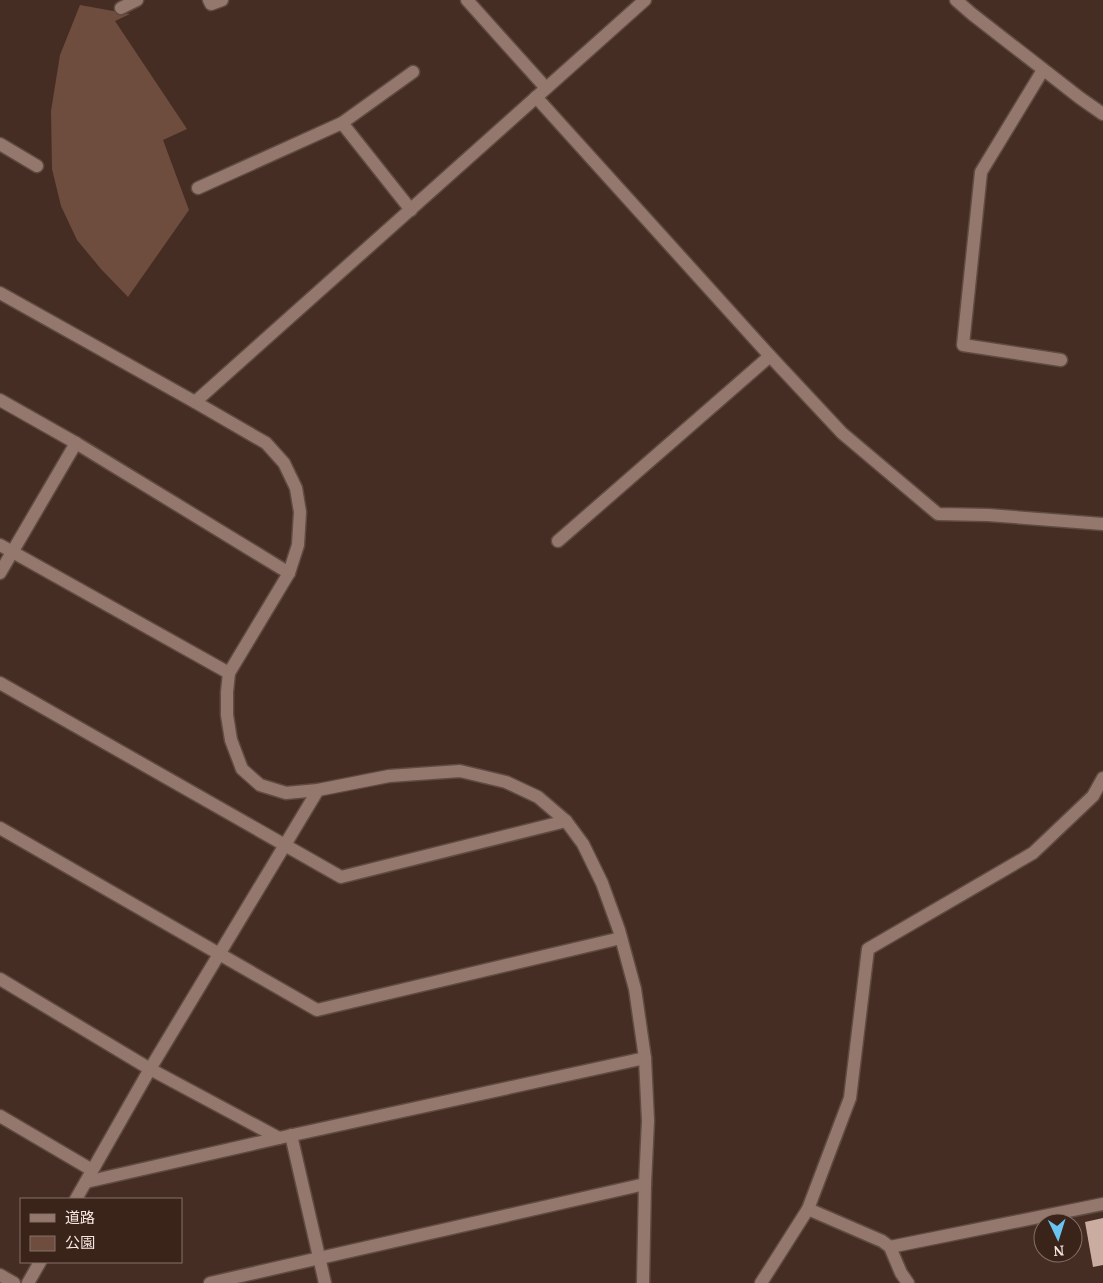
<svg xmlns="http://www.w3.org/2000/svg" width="1103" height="1283" font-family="'PT Serif','Noto Sans JP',serif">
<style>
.green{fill:#6e4d3e}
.building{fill:#caada0}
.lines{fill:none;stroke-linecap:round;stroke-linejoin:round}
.minor-casing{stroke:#5f4b42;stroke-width:15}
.tertiary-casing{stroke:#5f4b42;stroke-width:15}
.minor{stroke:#94786d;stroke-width:12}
.tertiary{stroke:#94786d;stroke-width:12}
</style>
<rect width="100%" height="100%" fill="#452d23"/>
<polygon class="green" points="80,5 130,14 115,21 187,129 163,140 189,210 128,297 101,269 77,240 61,206 52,169 51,111 60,55"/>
<polygon class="building" points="1103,1218 1103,1265 1093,1267 1085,1222"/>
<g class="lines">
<defs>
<g id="minor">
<polyline points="209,0 211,4 222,0"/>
<polyline points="467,0 546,88"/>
<polyline points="956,0 972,14 1080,98 1103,114"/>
<polyline points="121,8 137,0"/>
<polyline points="1043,70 981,172 963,345 1061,360"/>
<polyline points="536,97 770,356 842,433 938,514 988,515 1103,524"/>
<polyline points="342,123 411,210"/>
<polyline points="0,144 37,166"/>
<polyline points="198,188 342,123 413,72"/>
<polyline points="0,293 195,402 266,443 284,463 296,488 300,512 298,545 289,573 229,673 227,692 227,715 231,740 242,769 260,785 286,793 318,790 389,776 460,771 506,782 538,797 566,821 583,844 602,883 619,930 635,989 645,1058 648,1121 645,1184 643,1283"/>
<polyline points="0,400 76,443 289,573"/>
<polyline points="195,402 645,0"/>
<polyline points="558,541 770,356"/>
<polyline points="0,545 229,673"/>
<polyline points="0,573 76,443"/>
<polyline points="0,683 341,877 566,821"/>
<polyline points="0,828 317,1010 621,938"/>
<polyline points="0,979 150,1069 279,1138"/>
<polyline points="0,1116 92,1170"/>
<polyline points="291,1135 325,1283"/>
<polyline points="86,1182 279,1138 645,1058"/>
<polyline points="76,1199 150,1069 318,790"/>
<polyline points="808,1209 882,1241 890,1247 901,1273 908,1283"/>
<polyline points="890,1247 1103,1204"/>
<polyline points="28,1283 40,1262"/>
<polyline points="210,1283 645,1184"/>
<polyline points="761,1283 808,1209 850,1098 868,949 1033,853 1093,796 1103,778"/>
</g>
<polyline id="tertiary" points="0,1275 14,1283"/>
</defs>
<use href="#minor" class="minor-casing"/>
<use href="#tertiary" class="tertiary-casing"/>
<use href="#minor" class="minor"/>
<use href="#tertiary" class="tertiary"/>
</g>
<rect x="20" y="1198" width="162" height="65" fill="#3a2319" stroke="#857168"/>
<rect x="30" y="1214" width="25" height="8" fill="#94786d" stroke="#857168"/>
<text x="65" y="1223" font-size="15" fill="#f6e6df">道路</text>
<rect x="30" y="1236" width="25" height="15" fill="#6e4d3e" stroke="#857168"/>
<text x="65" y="1248" font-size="15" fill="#f6e6df">公園</text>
<g transform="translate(1058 1238) rotate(176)"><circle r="24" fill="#3a2319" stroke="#857168"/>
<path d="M0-4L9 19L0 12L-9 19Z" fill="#6ac3f1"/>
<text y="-8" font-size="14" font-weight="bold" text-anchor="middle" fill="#f6e6df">N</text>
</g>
</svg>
